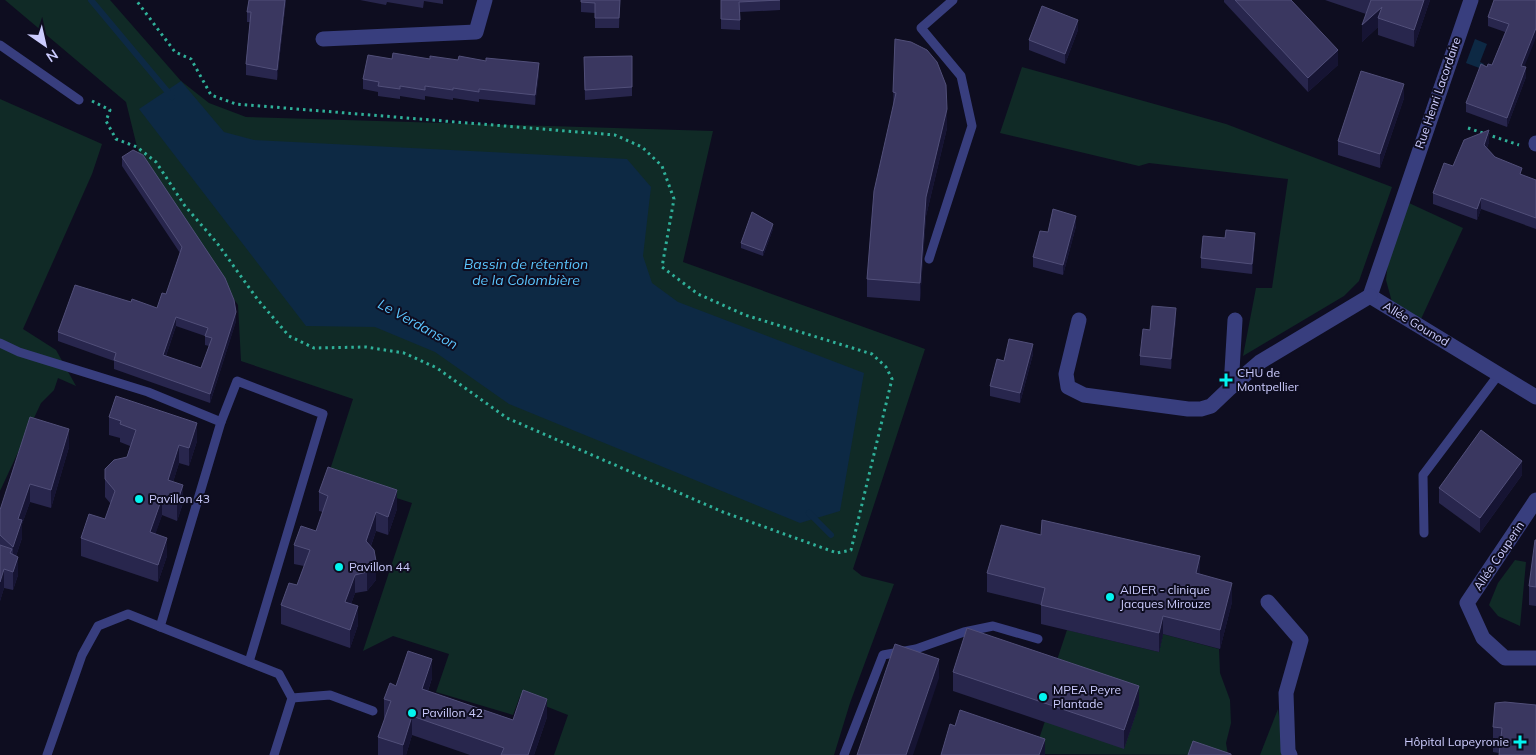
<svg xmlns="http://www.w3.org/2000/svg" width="1536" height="755" font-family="Mulish,sans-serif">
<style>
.green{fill:#102a26}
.water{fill:#0d2944}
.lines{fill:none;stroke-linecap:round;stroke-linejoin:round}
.stream{stroke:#0d2944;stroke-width:6}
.path{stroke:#2fb099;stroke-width:3;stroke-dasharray:2.5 4;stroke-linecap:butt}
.lane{stroke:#383e7e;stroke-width:9}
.street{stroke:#383e7e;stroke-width:15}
.wall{fill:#28264d;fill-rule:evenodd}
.shaded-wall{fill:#161433}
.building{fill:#3a3760;stroke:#514f79;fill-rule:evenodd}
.poi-dot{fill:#03f4ef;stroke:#0e0d20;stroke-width:2}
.labels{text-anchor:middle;stroke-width:4;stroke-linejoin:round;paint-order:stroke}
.street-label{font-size:12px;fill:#ccccfe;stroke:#0e0d20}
.poi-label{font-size:12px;fill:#ccccfe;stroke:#0e0d20;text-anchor:start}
.water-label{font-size:14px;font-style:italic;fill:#5bc5fd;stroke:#0e0d20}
</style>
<rect width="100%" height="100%" fill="#0e0d20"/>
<g class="green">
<polygon points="5,0 110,0 181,81 209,103 246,117 713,131 683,262 925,349 853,569 862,576 894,584 850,703 834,755 554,755 568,715 520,696 513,715 436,692 449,654 393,636 363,651 412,503 328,476 353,399 241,361 238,305 141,163 126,102"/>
<polygon points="1022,67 1226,124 1392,187 1359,281 1344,296 1243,356 1256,288 1272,288 1288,179 1149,163 1139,166 1000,133"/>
<polygon points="0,99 102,144 92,174 23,329 56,350 76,386 58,378 54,390 41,403 0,491"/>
<polygon points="1409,203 1463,228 1421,319 1392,302 1386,280 1388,262"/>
<polygon points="1515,560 1526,562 1520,626 1498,616 1489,605 1498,583"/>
<polygon points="1067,630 1159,652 1163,634 1219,649 1220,673 1230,700 1231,723 1226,743 1228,755 1034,754 1045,721 1052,675"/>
<polygon points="1278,709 1284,755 1260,755"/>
</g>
<g class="water">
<polygon points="1475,39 1487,44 1480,62 1484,64 1482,69 1466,63"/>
<polygon points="181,81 224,132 254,140 627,159 651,187 643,256 652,283 678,302 864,373 840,511 800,523 509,404 435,352 375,327 306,326 139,109"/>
</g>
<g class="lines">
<g class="stream">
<polyline points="91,0 172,97"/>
<polyline points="809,513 831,535"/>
</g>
<g class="path">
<polyline points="92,101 110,110 106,121 116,139 137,147 156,162 185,206 217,243 258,300 289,336 314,348 366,347 404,353 437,368 507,418 723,512 837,553 851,550 892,379 886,367 872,354 745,315 698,294 662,267 674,199 662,166 642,147 615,135 236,104 211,95 191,59 175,52 136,0"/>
<polyline points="1468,128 1519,145"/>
</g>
<g class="lane">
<polyline points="0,45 79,100"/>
<polyline points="929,259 972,126 961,76 921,28 953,0"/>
<polyline points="0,343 19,352 148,392 221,422"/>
<polyline points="1424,533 1423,475 1499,374"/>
<polyline points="160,627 221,422 237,381 323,414 249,662"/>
<polyline points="292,698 330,695 373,711"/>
<polyline points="47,755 82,655 98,626 128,614 279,674 292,698 274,755"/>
<polyline points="844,755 883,655 916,649 964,632 993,626 1038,639"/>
</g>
<g class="street">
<polyline points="1471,0 1370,296 1536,397"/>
<polyline points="323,39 476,32 485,0"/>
<polyline points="1536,143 1536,144"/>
<polyline points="1079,320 1066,374 1068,387 1084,395 1188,409 1201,409 1211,406 1231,387 1235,320"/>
<polyline points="1231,387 1260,362 1370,296"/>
<polyline points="1536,500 1467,603 1483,638 1505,658 1536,658"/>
<polyline points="1268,602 1301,640 1286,693 1288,751 1290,755"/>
</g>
</g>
<g class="wall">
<polygon points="249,0 286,0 277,80 246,75 246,64 250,22 247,22 247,12"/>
<polygon points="360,0 443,0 443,4 424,1 423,8 387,2 386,5"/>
<polygon points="581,0 620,0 619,28 595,28 595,13 581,12"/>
<polygon points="721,0 780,0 780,10 740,12 740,30 721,29"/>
<polygon points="1224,0 1291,0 1338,65 1308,92 1224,2"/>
<polygon points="1325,0 1430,0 1414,47 1378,35 1378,27 1362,42 1366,14"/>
<polygon points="1536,0 1524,67 1526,77 1507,127 1466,112 1466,103 1487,67 1492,65 1505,32 1488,26 1488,17"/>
<polygon points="1078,30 1065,64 1029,50 1029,40"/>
<polygon points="895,39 947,128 926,216 920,301 867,297 867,279 893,108"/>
<polygon points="632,56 632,96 585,100 584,57"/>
<polygon points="392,59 539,73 535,105 479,99 479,102 453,98 453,100 425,96 425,100 400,96 400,99 378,96 378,92 363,89 363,79"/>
<polygon points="1404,98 1380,168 1338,155 1338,141"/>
<polygon points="1489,142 1487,148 1495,157 1522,175 1536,180 1536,229 1481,209 1477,220 1433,204 1433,193 1453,166"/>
<path d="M122,157L236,321L210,403L114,369V361L58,341V332L131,302L157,308L166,294L180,253L122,166ZM176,326L205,336V345L209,346L201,368L166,356Z"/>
<polygon points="1076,226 1063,275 1033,267 1033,257 1048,232"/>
<polygon points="773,229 763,256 741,248 741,243"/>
<polygon points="1255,242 1252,274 1201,268 1201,258"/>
<polygon points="1176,318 1171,369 1140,365 1140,356 1150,330"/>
<polygon points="1033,354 1020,403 990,396 990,386"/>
<polygon points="109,417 197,441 189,466 179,463 173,482 183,503 177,521 162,515 155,534 167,556 158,582 81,556 81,538 105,519 111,504 105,497 105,479 127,457 130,446 120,442 120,438 109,435"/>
<polygon points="69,447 51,508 30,502 22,524 22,538 16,556 18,575 13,590 4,588 0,601 0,510"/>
<polygon points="1522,475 1480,533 1439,503 1439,488"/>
<polygon points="319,492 397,509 388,535 376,531 371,546 376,580 367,591 355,593 351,604 358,625 350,648 281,624 281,605 297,585 304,566 294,564 294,545 316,531 323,512 319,511"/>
<polygon points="1536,540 1536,606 1529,605 1529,586"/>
<polygon points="987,573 1200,574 1232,602 1220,649 1163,634 1159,652 1041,624 1041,605 987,592"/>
<polygon points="953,672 1139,705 1124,749 953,691"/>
<polygon points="432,678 428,691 513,720 547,717 534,755 470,755 412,735 406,755 378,755 378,737 385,718 384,718 384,699 396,686"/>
<polygon points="1536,705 1499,753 1493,752 1493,727"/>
</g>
<g class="shaded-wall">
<polygon points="285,0 286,0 277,80 277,70"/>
<polygon points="1424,0 1430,0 1414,47 1414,30"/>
<polygon points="1382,7 1378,18 1378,27 1362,42 1362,25"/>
<polygon points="1078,20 1078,30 1065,64 1065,54"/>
<polygon points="1536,28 1536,38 1521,75 1521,66"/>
<polygon points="1338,50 1338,65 1308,92 1308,78"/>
<polygon points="539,63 539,73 535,105 535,95"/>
<polygon points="1526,67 1526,77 1507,127 1507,118"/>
<polygon points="1404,84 1404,98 1380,168 1380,154"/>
<polygon points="947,109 947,128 926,216 920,301 920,283 926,197"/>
<polygon points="1489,130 1489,142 1484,156 1484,145"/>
<polygon points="1481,198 1481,209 1477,220 1477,209"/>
<polygon points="1076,216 1076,226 1063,275 1063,265"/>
<polygon points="773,224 773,229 763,256 763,251"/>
<polygon points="1255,233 1255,242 1252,274 1252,264"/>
<polygon points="1176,308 1176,318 1171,369 1171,359"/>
<polygon points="236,312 236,321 210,403 210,394"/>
<polygon points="176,317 176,326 163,364 163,355"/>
<polygon points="1033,344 1033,354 1020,403 1020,393"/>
<polygon points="197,423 197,441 189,466 189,448"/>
<polygon points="69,429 69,447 51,508 51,490"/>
<polygon points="179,445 179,463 168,498 168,480"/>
<polygon points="1522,461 1522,475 1480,533 1480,518"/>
<polygon points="30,484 30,502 22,524 22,538 13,565 13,547 18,519"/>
<polygon points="183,485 183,503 177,521 177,503"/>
<polygon points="397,490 397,509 388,535 388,517"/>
<polygon points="162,498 162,515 150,550 150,532"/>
<polygon points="376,512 376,531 366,559 366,541"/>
<polygon points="167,538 167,556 158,582 158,565"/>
<polygon points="1200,556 1200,575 1196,573"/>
<polygon points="18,557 18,575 13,590 13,572"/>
<polygon points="376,561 376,580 367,591 367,572"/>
<polygon points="4,569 4,588 0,601 0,582"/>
<polygon points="355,575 355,593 345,620 345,602"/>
<polygon points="1232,583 1232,602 1220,649 1220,630"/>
<polygon points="358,606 358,625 350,648 350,630"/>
<polygon points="1163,616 1163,634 1159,652 1159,633"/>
<polygon points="432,659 432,678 422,708 422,689"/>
<polygon points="939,659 939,678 913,755 906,755"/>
<polygon points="1139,686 1139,705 1124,749 1124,730"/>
<polygon points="547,699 547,717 534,755 528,755"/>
<polygon points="412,716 412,735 406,755 403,755 403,745"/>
<polygon points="1045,739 1045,755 1039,755"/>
</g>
<g class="building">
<polygon points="249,0 285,0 277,70 246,64 251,12 247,12"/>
<polygon points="581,0 620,0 619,18 595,18 595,3 581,2"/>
<polygon points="721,0 780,0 739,2 740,20 721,19"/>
<polygon points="1235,0 1291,0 1338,50 1308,78"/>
<polygon points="1371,0 1424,0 1414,30 1378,18 1382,7 1362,25"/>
<polygon points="1494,0 1536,0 1536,28 1521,66 1526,67 1507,118 1466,103 1481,64 1487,67 1488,64 1492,65 1509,24 1488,17"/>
<polygon points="1042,6 1078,20 1065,54 1029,40"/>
<polygon points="895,39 911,42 927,50 937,62 946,85 947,109 926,197 920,283 867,279 874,191 896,93 893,92"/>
<polygon points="393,53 430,59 430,56 458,60 459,56 486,61 486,58 539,63 535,95 479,89 479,92 453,88 453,90 425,86 425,90 400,86 400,89 378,86 379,82 363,79 368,55 392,59"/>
<polygon points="632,56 632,87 585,90 584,57"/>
<polygon points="1361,71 1404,84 1380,154 1338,141"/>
<polygon points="1489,130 1484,145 1495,157 1522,168 1520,174 1536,180 1536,218 1481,198 1477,209 1433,193 1444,163 1453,166 1464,140"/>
<path d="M133,150L143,155L225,278L234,300L236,312L210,394L114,360L116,353L58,332L75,285L131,302L132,299L157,308L162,293L166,294L182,247L122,157ZM176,317L208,328L205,336L212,338L201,368L163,355Z"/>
<polygon points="1053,209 1076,216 1063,265 1033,257 1040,231 1048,232"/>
<polygon points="752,212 773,224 763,251 741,243"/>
<polygon points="1226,230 1255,233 1252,264 1201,258 1203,236 1225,238"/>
<polygon points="1152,306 1176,308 1171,359 1140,356 1143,329 1150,330"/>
<polygon points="1009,339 1033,344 1020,393 990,386 997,359 1004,361"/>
<polygon points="116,396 197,423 189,448 179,445 168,480 183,485 177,503 162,498 150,532 167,538 158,565 81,538 89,514 105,519 115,491 105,479 105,469 114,460 127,457 136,430 120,424 121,421 109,417"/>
<polygon points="30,417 69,429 51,490 30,484 18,519 22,520 13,547 0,535 0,510"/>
<polygon points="1481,430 1522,461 1480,518 1439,488"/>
<polygon points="328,467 397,490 388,517 376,512 366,541 374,550 376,561 367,572 355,575 345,602 358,606 350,630 281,605 289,583 297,585 310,550 294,545 301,526 316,531 328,496 319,492"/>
<polygon points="1042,520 1200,556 1196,573 1232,583 1220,630 1163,616 1159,633 1041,605 1045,588 987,573 1001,525 1041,535"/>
<polygon points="1535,540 1536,540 1536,587 1529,586"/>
<polygon points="0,545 12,549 10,553 18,557 13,572 4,569 0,582"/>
<polygon points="967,628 1139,686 1124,730 953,672"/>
<polygon points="895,644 939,659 906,755 857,755"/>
<polygon points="408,651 432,659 422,689 513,720 523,690 547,699 528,755 501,755 504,748 412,716 403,745 378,737 391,701 384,699 390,683 396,686"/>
<polygon points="1505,702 1536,705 1536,755 1499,755 1502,728 1493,727 1495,703"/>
<polygon points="960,710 1045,739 1039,755 941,755 950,724 955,726"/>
<polygon points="1193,741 1231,754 1231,755 1188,755"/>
</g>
<g class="poi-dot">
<path d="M1223.5 372.5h5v5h5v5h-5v5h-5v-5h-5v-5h5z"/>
<circle cx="139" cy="499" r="5"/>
<circle cx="339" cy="567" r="5"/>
<circle cx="1110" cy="597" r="5"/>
<circle cx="1043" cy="697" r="5"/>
<circle cx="412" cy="713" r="5"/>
<path d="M1517.5 734.5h5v5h5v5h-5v5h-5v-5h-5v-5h5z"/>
</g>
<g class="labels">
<g class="street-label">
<text transform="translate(1438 93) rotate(-71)" y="4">Rue Henri Lacordaire</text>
<text transform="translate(1416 324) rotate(31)" y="4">Allée Gounod</text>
<text transform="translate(1499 556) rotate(-56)" y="4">Allée Couperin</text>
</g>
<g class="poi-label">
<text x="1237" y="377">CHU de<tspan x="1237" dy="14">Montpellier</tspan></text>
<text x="149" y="503">Pavillon 43</text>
<text x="349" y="571">Pavillon 44</text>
<text x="1120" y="594">AIDER - clinique<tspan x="1120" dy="14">Jacques Mirouze</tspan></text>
<text x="1053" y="694">MPEA Peyre<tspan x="1053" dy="14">Plantade</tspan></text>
<text x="422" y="717">Pavillon 42</text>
<text x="1509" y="746" text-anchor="end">Hôpital Lapeyronie</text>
</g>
<g class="water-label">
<text x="526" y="269">Bassin de rétention<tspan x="526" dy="16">de la Colombière</tspan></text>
<text transform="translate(418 324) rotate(29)" y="5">Le Verdanson</text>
</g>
</g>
<g transform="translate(45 45) rotate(146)" stroke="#0e0d20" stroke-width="4" paint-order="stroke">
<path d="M0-4L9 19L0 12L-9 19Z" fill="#ccccfe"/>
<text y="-8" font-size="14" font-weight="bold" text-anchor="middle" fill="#ccccfe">N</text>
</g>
</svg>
